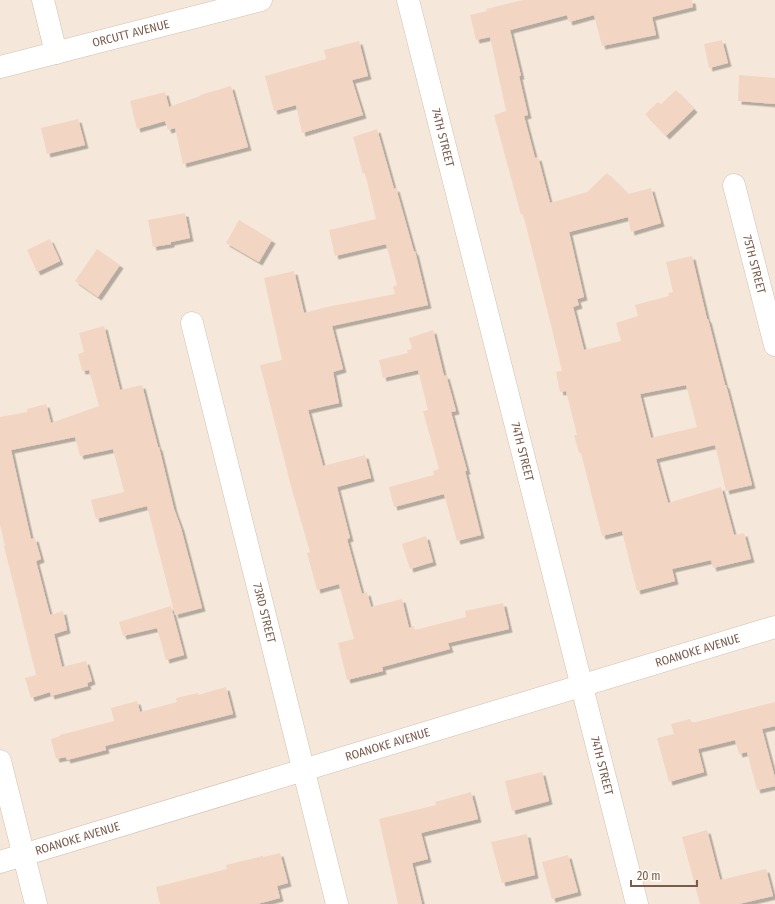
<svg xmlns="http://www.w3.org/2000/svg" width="775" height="904" font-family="'Fira Sans Condensed',sans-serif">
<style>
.residential{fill:#f5e8da}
.building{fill:#f3d5c3;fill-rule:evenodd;filter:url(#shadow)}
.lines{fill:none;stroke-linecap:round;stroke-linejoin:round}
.minor-casing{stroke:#d1beb0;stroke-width:23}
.minor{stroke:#fff;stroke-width:22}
.labels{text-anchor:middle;stroke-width:3.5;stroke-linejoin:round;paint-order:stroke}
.street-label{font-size:12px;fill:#7a5c4d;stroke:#fffaf3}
</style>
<defs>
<filter id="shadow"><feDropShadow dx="3.5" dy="3.5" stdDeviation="0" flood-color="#0004"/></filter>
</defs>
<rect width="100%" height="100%" fill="#fdf6ec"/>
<rect class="residential" x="0" y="0" width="775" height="904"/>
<g class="building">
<path d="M523,0H692L693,7L652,17L656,35L602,46L594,15L569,22L567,15L510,30L521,76H519L528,115L524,116L535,158L538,157L550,203L587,192L607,173L628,194L651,188L661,223L631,232L628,217L569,232L584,297L577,299L579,305L573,307L584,350L621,341L616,323L638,316L635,305L669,296L668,293L673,292L666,262L692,256L707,319H708L725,385H726L752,485L726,491L715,445L656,459L668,503L721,487L734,535L744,533L751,559L713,568L711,560L672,569L675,581L637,591L622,531L602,536L581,453H579L574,435H577L566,391L560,392L556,372L562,371L550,321L523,214L521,215L494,115L506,111L490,37L476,40L470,15L487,11L486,9ZM686,385L697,427L651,438L640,394Z"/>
<polygon points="722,40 728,63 709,68 704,44"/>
<polygon points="359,41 368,76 352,80 363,115 302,133 296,105 274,111 265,76 326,59 324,50"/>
<polygon points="739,75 775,78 775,104 738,101"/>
<polygon points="231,86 248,147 183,164 175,128 168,130 165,121 137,129 130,101 165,92 169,107 200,96 200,95"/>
<polygon points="676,90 694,109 666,136 645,114 658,102 661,104"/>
<polygon points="78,119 85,145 47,154 41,128"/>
<polygon points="377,129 394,189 396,188 414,252 415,251 428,305 332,326 343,369 333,372 339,403 308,410 323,466 365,455 371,478 337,487 350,538 347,539 362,594 367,592 371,607 402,599 409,628 414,626 415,630 466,617 465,611 503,603 509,629 448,643 450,649 382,667 383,671 347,680 338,643 354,639 339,584 317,590 307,553 310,552 292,490 260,365 282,360 264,278 294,271 304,313 327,307 395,294 393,286 397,285 386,244 335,256 329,230 376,219 365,173 363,174 353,137"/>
<polygon points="185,213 190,238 171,242 171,244 153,247 148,220"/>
<polygon points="239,220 272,240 259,262 226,243"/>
<polygon points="50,239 60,261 37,272 27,250"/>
<polygon points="97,249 120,265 98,297 75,281"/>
<polygon points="104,326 120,390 142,385 158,447 159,447 174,509 181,528 202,608 175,615 147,506 96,519 91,500 124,492 113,449 80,456 75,437 11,450 31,539 35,538 41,559 36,561 50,615 63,611 67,630 54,634 62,667 86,661 92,681 87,683 88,686 51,696 50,692 31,698 25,678 36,675 4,546 5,546 0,525 0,417 27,412 27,409 46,404 51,423 99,406 89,370 82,371 78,354 84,352 79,333"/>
<polygon points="433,330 444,376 446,375 456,411 451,412 467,471 465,471 481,535 457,541 444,494 394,507 389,487 434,475 433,471 439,469 423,411 428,410 418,370 383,378 379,360 408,353 407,350 412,349 409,338"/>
<polygon points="426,536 433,562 410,569 402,544"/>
<polygon points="171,606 184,655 166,660 157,628 123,636 119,622"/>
<polygon points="226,687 233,714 105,746 106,750 67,760 66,757 56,759 51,739 60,736 60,735 114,721 111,708 137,701 140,712 177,702 176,698 198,693 198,695"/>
<polygon points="775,702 775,726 762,729 775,778 775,786 757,790 747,752 739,754 735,740 698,749 704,772 669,782 657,738 674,734 671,724 690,719 692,723"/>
<polygon points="542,772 549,801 512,811 505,781"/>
<polygon points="471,792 478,819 421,833 428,859 412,863 422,904 398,904 379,819 436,805 435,802"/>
<polygon points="707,830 720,880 766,869 773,896 739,904 700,904 682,837"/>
<polygon points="527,834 535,875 502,883 491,842"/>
<polygon points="280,853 288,883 277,886 280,898 257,904 160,904 156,887 227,869 226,865 263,856 263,857"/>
<polygon points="568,855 578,892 552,899 542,862"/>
</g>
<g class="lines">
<defs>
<g id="minor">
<polyline points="43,0 56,53"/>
<path id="s1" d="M408,0L637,904"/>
<path id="s2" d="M0,67L261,0"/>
<path id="s3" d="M734,185L775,345"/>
<path id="s4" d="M192,323L337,904"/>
<polyline points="0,761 36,904"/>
<path id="s5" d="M0,862L775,627"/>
</g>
</defs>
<use href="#minor" class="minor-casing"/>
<use href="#minor" class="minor"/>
</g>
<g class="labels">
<g class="street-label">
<text dy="4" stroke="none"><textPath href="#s2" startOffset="135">ORCUTT AVENUE</textPath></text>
<text dy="4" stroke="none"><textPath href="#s1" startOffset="142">74TH STREET</textPath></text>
<text dy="4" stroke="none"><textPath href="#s3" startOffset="82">75TH STREET</textPath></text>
<text dy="4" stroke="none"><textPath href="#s1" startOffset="466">74TH STREET</textPath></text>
<text dy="4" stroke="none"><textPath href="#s4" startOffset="299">73RD STREET</textPath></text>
<text dy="4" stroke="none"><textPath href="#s5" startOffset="729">ROANOKE AVENUE</textPath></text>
<text dy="4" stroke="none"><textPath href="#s5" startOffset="405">ROANOKE AVENUE</textPath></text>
<text dy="4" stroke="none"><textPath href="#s1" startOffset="790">74TH STREET</textPath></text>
<text dy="4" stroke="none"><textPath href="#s5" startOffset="81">ROANOKE AVENUE</textPath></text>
</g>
</g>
<path d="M631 880v6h66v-6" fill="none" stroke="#7a5c4d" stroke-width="2"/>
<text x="637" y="880" font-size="12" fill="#7a5c4d" stroke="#fffaf3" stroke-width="3" paint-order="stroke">20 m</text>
</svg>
